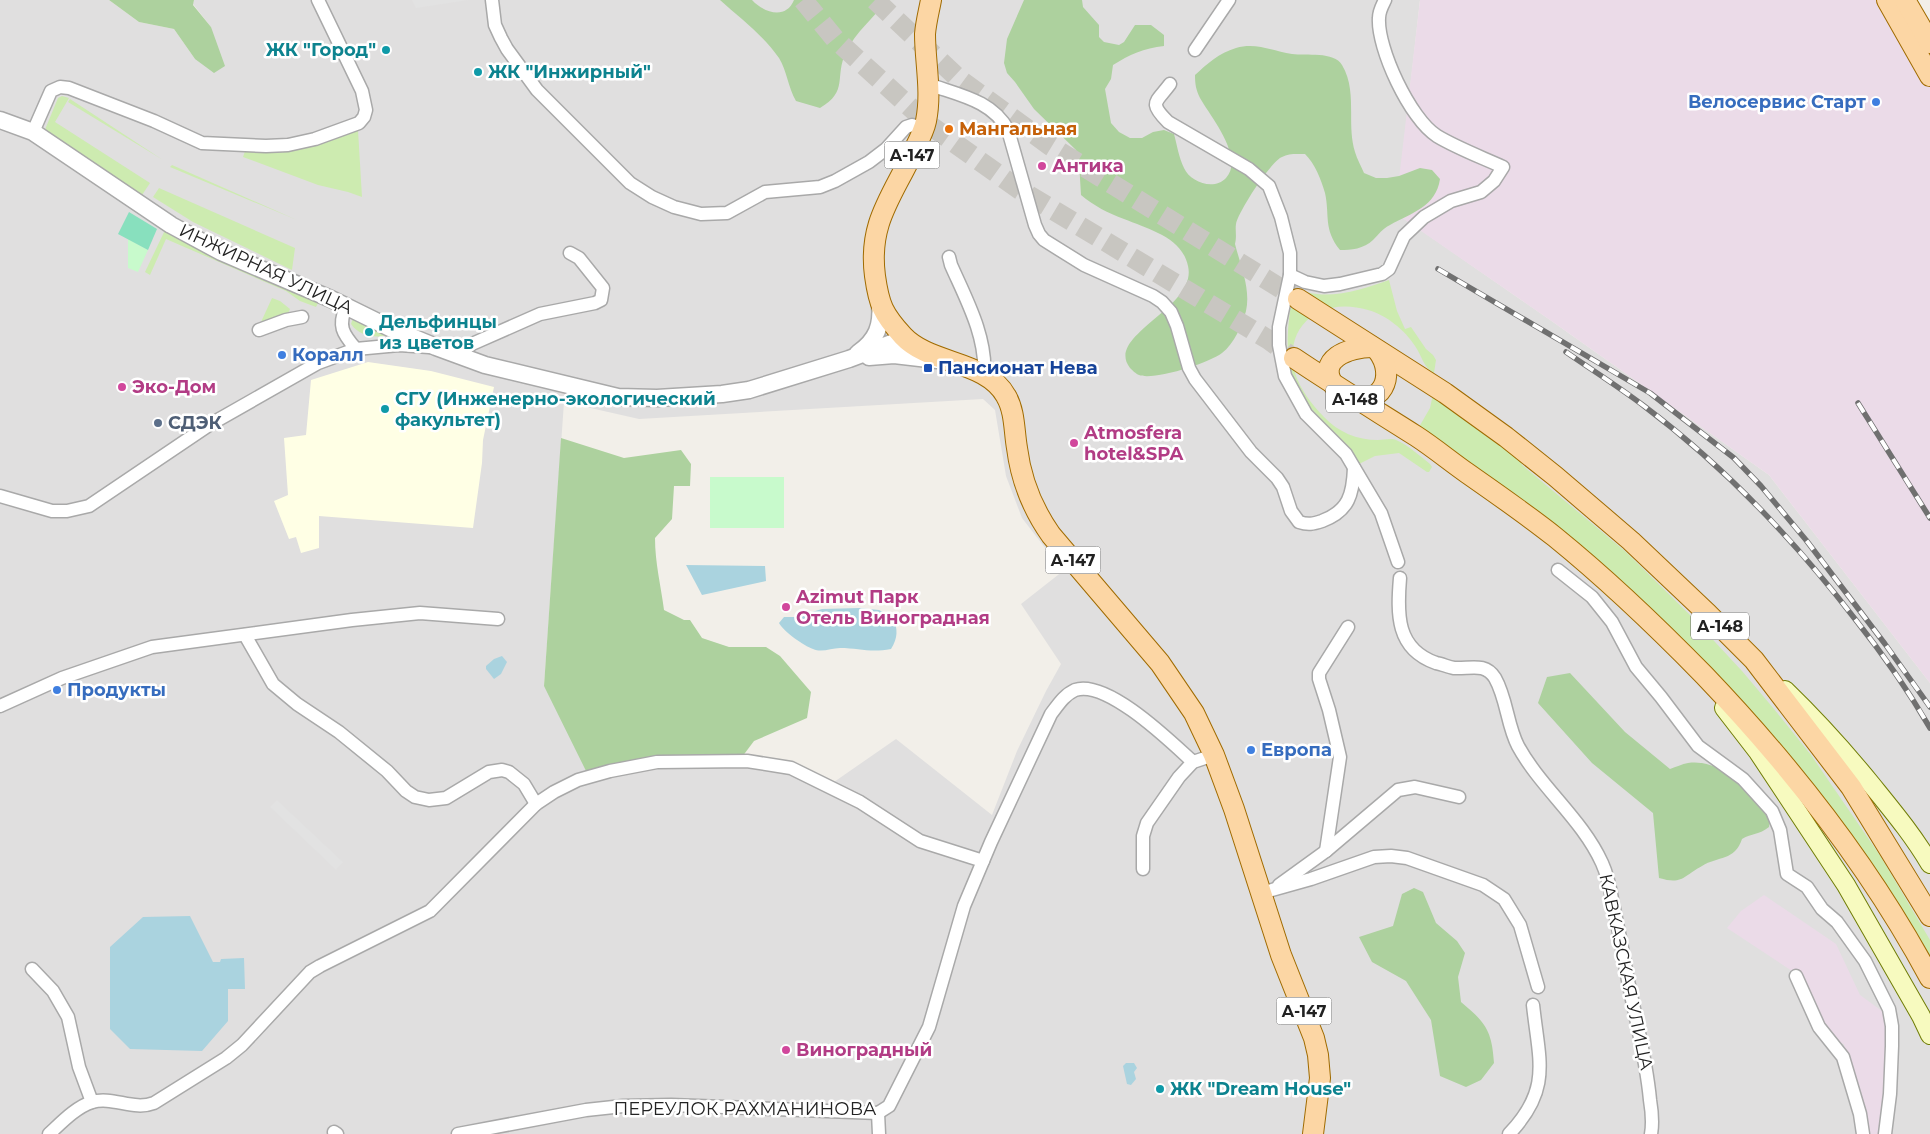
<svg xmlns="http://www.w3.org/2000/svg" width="1930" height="1134" font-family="Montserrat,sans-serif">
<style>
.residential{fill:#e0dfdf;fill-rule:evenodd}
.industrial{fill:#ebdbe8}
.education{fill:#ffffe5}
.grass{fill:#cdebb0}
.forest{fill:#add19e}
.park{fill:#c8facc}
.pitch{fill:#88e0be}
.parking{fill:#e2e2e2}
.water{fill:#aad3df}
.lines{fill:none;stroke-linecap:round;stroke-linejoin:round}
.primary-tunnel{stroke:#c8c6c1;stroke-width:20;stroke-dasharray:20 10;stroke-linecap:butt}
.minor-casing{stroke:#a9a9a9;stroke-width:15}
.tertiary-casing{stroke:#a9a9a9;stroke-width:19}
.secondary-casing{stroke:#707d05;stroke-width:20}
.primary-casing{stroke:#a06b00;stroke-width:22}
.minor{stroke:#fff;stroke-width:12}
.tertiary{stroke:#fff;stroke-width:16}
.secondary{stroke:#f7fabf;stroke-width:18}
.primary{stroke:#fcd6a4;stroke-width:20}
.rail-casing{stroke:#707070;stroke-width:5.5}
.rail{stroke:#fff;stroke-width:4;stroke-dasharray:11;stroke-linecap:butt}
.culture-dot{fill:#0f9aa8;stroke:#fff;stroke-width:2}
.shop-dot{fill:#3f7fe0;stroke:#fff;stroke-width:2}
.food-dot{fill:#e8710a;stroke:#fff;stroke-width:2}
.hotel-dot{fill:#d1479c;stroke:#fff;stroke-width:2}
.transit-dot{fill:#1a4fb4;stroke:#fff;stroke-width:2}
.service-dot{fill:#5c6f8a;stroke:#fff;stroke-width:2}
.labels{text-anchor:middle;stroke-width:5;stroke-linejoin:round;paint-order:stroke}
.shield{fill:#fff;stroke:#646464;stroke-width:1}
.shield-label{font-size:16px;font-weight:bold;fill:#222}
.culture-label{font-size:18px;font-weight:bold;fill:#0d838f;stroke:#fff;text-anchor:start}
.shop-label{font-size:18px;font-weight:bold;fill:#366cbe;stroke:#fff;text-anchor:start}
.food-label{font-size:18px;font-weight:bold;fill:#c56008;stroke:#fff;text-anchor:start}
.hotel-label{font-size:18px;font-weight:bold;fill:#b23c85;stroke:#fff;text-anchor:start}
.street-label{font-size:18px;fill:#222;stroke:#fff}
.transit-label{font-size:18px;font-weight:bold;fill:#164399;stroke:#fff;text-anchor:start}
.service-label{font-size:18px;font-weight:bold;fill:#4e5e75;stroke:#fff;text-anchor:start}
</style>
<rect width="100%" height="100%" fill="#f2efe9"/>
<path class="residential" d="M0,0H109L139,22L174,29L195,59L211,27L193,4L194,0H1420L1396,213L1553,322L1769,475L1930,683V1134H0ZM983,399L995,410L1006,476L1022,518L1063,571L1021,604L1061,664L1046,691L1017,751L992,815L896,739L834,782L798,766L663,760L544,686L564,402L639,419Z"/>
<g class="industrial">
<polygon points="1420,0 1878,0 1930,84 1930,683 1769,475 1553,322 1395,213"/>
<polygon points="1764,895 1836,944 1860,995 1886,1014 1889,1031 1885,1036 1893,1043 1887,1134 1866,1134 1850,1084 1844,1044 1832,1041 1798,975 1727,928 1741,911"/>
</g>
<polygon class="education" points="368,362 431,371 494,387 483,440 482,463 473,528 319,516 319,548 301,553 296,537 289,539 274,501 288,495 284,438 306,435 311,380"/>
<g class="grass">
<polygon points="62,96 69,98 55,122 150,183 140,198 44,132 58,98"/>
<polygon points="70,99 163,160 68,102"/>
<polygon points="358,130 362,197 348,192 318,185 243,157 245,151"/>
<polygon points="172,165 297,220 170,167"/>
<polygon points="159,188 295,248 292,270 193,222 153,197"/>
<polygon points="166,228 319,301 316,307 300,301 286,291 166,239 150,275 145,272"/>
<path d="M1389,280L1397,311L1405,329L1411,327L1426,349L1433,355L1436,360L1434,373C1423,367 1422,356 1415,346C1405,330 1386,315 1368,310C1323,296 1282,324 1295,373C1300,389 1312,405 1324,417C1338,432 1357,440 1378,440C1383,440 1392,438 1396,440C1407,444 1421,457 1430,464L1432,467L1429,472H1427L1399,453L1375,456L1357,465C1347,441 1336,435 1319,417C1280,377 1285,337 1294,287C1322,303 1361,290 1389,280Z"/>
<polygon points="272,298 280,301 290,309 287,316 261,322"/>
<path d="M353,318L391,335C376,338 360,337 351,324Z"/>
<polygon points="1433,394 1520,457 1522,465 1626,552 1689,614 1742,671 1774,709 1811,755 1881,857 1930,940 1930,962 1834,812 1796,763 1726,685 1419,427 1430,408"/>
</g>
<g class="forest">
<polygon points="109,0 194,0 193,5 211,27 225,66 214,73 195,59 174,29 139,22"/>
<path d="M720,0H752C764,13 786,20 794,0H886C874,19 856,31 846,52C834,77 849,91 820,108L796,101C788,87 787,71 779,58C763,35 740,18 720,0Z"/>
<path d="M1024,0H1082L1083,7L1099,25V37L1104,42L1119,45L1124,42L1135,25H1151L1164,35V46C1144,48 1129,55 1113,65L1111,79L1105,89L1111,123L1119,132L1130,138H1142L1153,132L1164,130L1174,134C1177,145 1179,158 1184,168C1190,182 1214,191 1226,178C1245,157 1210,116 1200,98C1196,90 1195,84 1195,75C1207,64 1219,53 1236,48C1256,42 1272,51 1292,54C1306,56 1334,51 1342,65C1358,92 1346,123 1355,152C1357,159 1361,166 1364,173L1376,178H1387L1399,176L1420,168L1432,170L1440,179C1436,207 1411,213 1390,225C1382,229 1379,234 1373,240C1364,249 1351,250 1340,250C1323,229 1330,215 1325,193C1321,179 1315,164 1305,154C1297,154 1289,153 1282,157C1271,161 1238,212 1236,224C1235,231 1237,236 1235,244C1240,264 1251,289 1246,311C1242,325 1234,344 1222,353C1209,363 1153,381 1139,375C1136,374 1132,370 1130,368C1104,335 1198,308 1188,266C1182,237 1148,229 1124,219C1108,213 1094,206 1081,195L1079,162L1076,150L1034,109L1015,82L1007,73L1004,63L1007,39Z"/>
<path d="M561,438L624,458L681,450L691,464L690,486H674L672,519L655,538C655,563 661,586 664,610L684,620H690L702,638L729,647H766L780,656L811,692L807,718L754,741L742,757L589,777L544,686Z"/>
<path d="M1570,673L1625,732L1670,769C1676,767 1682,764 1688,763C1723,758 1753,793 1770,819L1769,827C1759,835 1752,833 1742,839C1735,861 1718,856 1702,866C1683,876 1683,885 1659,878L1653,813L1592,763L1538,703L1547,677Z"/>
<path d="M1414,888L1423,892L1436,923L1457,941L1465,953L1458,977L1461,1002C1485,1022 1492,1030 1494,1063L1481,1080L1466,1087L1440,1076L1431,1020L1406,981L1372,962L1359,937L1393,926L1402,894Z"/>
</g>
<g class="park">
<polygon points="128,239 148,250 138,272 128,268"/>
<rect x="710" y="477" width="74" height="51"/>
</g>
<polygon class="pitch" points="129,212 157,229 148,250 118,234"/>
<g class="parking">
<polygon points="412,0 468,0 416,8"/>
<polygon points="277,800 343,862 336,870 270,807"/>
</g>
<g class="water">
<polygon points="686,565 765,566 766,581 702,595"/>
<path d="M859,608L879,610L893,617C898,629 898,638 891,649C870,653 859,648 840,648C831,648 822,653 813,649C804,646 783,631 779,623L784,617H795L822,609Z"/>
<polygon points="502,656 507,662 501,674 494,679 486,669 486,666 494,659"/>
<polygon points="190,916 213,962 220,962 221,959 244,958 245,989 228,989 228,1021 202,1051 130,1049 110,1029 110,947 143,917"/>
<polygon points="1126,1063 1134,1063 1137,1068 1134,1072 1136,1079 1131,1085 1127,1084 1123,1066"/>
</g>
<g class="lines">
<g class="primary-tunnel">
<polyline points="803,0 835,39 931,126 1020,190 1269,340 1293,358"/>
<polyline points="875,0 959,79 1049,145 1298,299"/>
</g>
<defs>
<g id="minor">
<polyline points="492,0 495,25 501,38 507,49 537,90 630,183 652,197 674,207 701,214 727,213 765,192 820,187 835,181 869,162 886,149 906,127 912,125 923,128"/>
<polyline points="1195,50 1229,0"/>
<path d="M928,84C958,95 992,100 1008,130L1035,225L1039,234L1044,240L1084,265L1153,296L1162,302L1171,312L1177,326L1189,368L1195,379L1251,452L1277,478L1283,487L1291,511L1299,522C1308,525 1313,524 1322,521C1349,511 1353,494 1354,468"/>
<path d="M1170,84C1156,103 1148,102 1168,122L1249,169L1269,186L1281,217L1290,253V275L1279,327V345L1285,376L1306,414L1346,454L1381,513L1398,562"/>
<polyline points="33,132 51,91 60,87 69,88 154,121 202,143 266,146 288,145 315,139 359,123 364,117 366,110 362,91 318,0"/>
<path d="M949,257L951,265C966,299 987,337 984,375"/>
<path d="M1290,275L1305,282L1324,286L1340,284L1382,274L1389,269L1404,236L1424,217L1451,201L1481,192L1494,181L1503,167C1481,157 1457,148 1437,136C1410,119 1377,48 1379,18C1379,11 1382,6 1385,0"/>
<path d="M346,306C338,326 342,333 356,349"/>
<polyline points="259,330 286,320 302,317"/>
<polyline points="457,355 472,344 540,314 595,303 601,300 603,288 579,258 570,253"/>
<polyline points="0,496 52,511 67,511 89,506 209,425 318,363 356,349 399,345 429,347"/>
<polyline points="1558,570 1592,597 1612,622 1636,667 1661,697 1698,746 1743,779 1772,811 1780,830 1787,874 1807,887 1822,909 1837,922 1865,961 1889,1009 1892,1026 1892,1046 1890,1094 1885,1134"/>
<path d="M1400,578C1397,614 1396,649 1436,663C1442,664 1448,667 1454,668C1470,669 1485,662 1495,678C1507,699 1507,725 1518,746C1541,788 1582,819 1602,863C1607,874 1610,887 1612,899C1617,923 1622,946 1626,970C1634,1013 1646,1056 1650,1100C1652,1112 1653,1123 1651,1134"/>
<polyline points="245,635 273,684 297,704 339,732 387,771 406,791 415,797 429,800 446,798 489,772 502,770 509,772 524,784 536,804"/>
<polyline points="0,706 62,678 152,647 352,620 420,613 498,619"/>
<polyline points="1326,851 1340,757 1329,710 1319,679 1319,673 1348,627"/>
<polyline points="1143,869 1143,836 1147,823 1179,777 1193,762 1214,755"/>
<polyline points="1279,885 1326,851 1398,790 1415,787 1459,797"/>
<polyline points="1261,893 1311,879 1374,857 1391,856 1407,858 1483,885 1504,899 1520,925 1538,987"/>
<polyline points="32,969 53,991 68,1017 79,1067 92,1102"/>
<polyline points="1796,976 1819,1027 1843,1057 1860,1114 1863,1134"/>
<polyline points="878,1113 879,1134"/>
<polyline points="334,1132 337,1134"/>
<path d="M49,1134C61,1123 76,1107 92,1102C113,1096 133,1111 154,1103L226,1058L242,1045L310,972L320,966L430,911L536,804L554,792L578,780L610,771L657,762L747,761L791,768L860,802L920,841L983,861"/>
<path d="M458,1134L586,1110L623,1106L671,1105L878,1113L889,1106L929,1027L964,906L991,842L1051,714C1058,705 1064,695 1075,690C1107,679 1171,742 1193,762"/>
<path d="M1509,1134C1552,1089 1539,1061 1533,1005"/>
</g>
<g id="tertiary">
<polyline points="0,120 33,132 171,225 221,252 331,299 390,328 436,347 485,365 618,397 657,398 722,394 749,390 849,359 905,338"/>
<path d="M858,353C877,340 882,325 880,304"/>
<polyline points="869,357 894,355 937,360"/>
</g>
<g id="secondary">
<path d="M1785,690C1816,720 1844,751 1871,784C1892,810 1913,835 1930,864"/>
<polyline points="1724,708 1758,752 1846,885 1921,1016 1930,1035"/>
</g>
<g id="primary">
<path d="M931,0C929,11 926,22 925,34C925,62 932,92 926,121C924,131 918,142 913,152C892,197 868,223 875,276C879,305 883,314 903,336C930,365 986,360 1006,396C1015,411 1014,431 1017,448C1021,480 1032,508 1051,535L1160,663L1194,713L1214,755L1234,809L1281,955L1314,1038L1318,1055L1320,1078L1313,1134"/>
<polyline points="1887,0 1930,76"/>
<polyline points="1905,0 1930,43"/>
<polyline points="1298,299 1445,393 1506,437 1555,476 1631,541 1708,614 1754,660 1851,787 1930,916"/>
<path d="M1294,358C1334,385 1375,410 1416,436C1433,447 1450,461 1467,473C1497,494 1526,514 1555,537C1608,580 1656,626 1704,675C1792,767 1870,866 1930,978"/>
<path d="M1335,387C1314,359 1350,347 1372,347"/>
<path d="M1349,395C1381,409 1397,376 1378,351"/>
</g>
</defs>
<use href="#minor" class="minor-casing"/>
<use href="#tertiary" class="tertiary-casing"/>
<use href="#secondary" class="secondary-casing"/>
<use href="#primary" class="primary-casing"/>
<use href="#minor" class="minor"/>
<use href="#tertiary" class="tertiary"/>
<use href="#secondary" class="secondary"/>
<use href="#primary" class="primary"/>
<defs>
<g id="rail">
<polyline points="1438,269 1650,393 1734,458 1761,486 1806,540 1885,644 1930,707"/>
<path d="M1566,352C1592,370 1619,387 1644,406C1724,466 1794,540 1855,619C1882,653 1908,690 1930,728"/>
<polyline points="1858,403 1930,518"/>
</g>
</defs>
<use href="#rail" class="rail-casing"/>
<use href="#rail" class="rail"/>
</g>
<g class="culture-dot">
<circle cx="386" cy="50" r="5"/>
<circle cx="478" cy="72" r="5"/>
<circle cx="369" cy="332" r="5"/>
<circle cx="385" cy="409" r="5"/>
<circle cx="1160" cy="1089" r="5"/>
</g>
<g class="shop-dot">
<circle cx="1876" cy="102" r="5"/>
<circle cx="282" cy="355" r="5"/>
<circle cx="57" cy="690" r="5"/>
<circle cx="1251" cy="750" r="5"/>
</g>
<circle class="food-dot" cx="949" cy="129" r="5"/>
<g class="hotel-dot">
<circle cx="1042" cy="166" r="5"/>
<circle cx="122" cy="387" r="5"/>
<circle cx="1074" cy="443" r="5"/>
<circle cx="786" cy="607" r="5"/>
<circle cx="786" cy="1050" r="5"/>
</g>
<rect class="transit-dot" x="923" y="363" width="10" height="10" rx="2.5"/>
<circle class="service-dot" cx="158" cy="423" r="5"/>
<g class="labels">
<g class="shield">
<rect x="884.5" y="141.5" width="55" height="27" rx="4"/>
<rect x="1326" y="385.5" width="58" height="27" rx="4"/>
<rect x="1045.5" y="546.5" width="55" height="27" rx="4"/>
<rect x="1691" y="612.5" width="58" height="27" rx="4"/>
<rect x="1276.5" y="997.5" width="55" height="27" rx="4"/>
</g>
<g class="shield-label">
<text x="912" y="161">А-147</text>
<text x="1355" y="405">А-148</text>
<text x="1073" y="566">А-147</text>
<text x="1720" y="632">А-148</text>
<text x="1304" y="1017">А-147</text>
</g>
<g class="culture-label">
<text x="376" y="56" text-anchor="end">ЖК "Город"</text>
<text x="488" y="78">ЖК "Инжирный"</text>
<text x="379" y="328">Дельфинцы<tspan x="379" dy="21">из цветов</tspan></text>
<text x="395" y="405">СГУ (Инженерно-экологический<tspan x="395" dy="21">факультет)</tspan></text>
<text x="1170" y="1095">ЖК "Dream House"</text>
</g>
<g class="shop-label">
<text x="1866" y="108" text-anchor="end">Велосервис Старт</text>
<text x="292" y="361">Коралл</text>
<text x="67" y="696">Продукты</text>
<text x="1261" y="756">Европа</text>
</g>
<g class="food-label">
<text x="959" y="135">Мангальная</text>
</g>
<g class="hotel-label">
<text x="1052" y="172">Антика</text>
<text x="132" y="393">Эко-Дом</text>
<text x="1084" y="439">Atmosfera<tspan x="1084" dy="21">hotel&amp;SPA</tspan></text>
<text x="796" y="603">Azimut Парк<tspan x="796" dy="21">Отель Виноградная</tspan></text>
<text x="796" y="1056">Виноградный</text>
</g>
<g class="street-label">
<text transform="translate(266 269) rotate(25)" y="6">ИНЖИРНАЯ УЛИЦА</text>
<text transform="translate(1626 972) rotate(78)" y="6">КАВКАЗСКАЯ УЛИЦА</text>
<text x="745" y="1115">ПЕРЕУЛОК РАХМАНИНОВА</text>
</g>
<g class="transit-label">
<text x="938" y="374">Пансионат Нева</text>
</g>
<g class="service-label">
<text x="168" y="429">СДЭК</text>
</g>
</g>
</svg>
